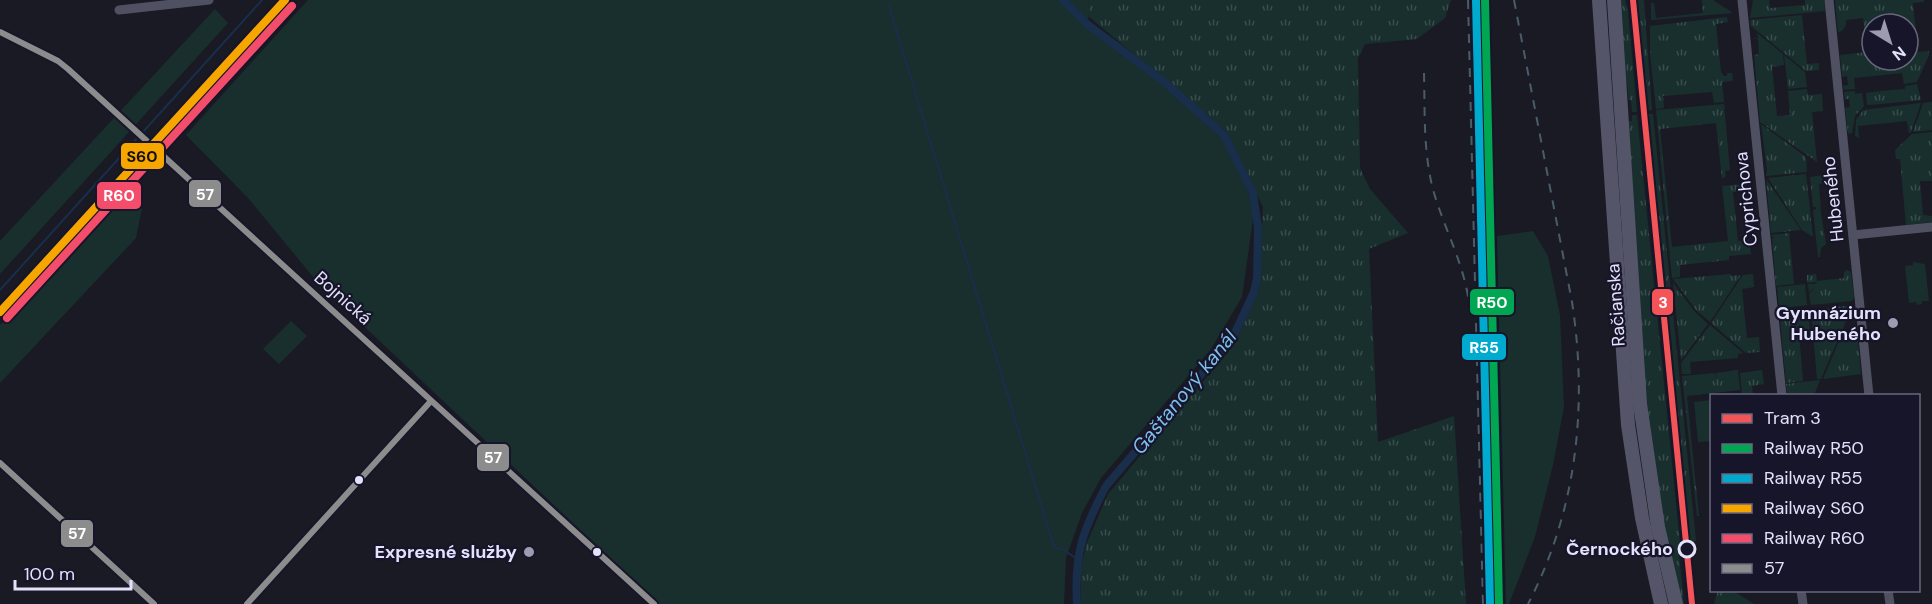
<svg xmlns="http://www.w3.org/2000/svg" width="1932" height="604" font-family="'DM Sans',sans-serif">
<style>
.grass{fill:url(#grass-tufts);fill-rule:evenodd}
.garden{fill:#182f2e}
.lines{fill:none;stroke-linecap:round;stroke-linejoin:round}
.stream{stroke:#192e4a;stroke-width:2}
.canal{stroke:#192e4a;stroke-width:8}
.minor{stroke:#505063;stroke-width:9}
.secondary{stroke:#555569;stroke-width:14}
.rail{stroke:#4a5c6a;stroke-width:2;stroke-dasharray:9 8;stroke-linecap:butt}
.bus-1-casing{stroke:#171529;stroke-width:10}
.bus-1{stroke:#8c8c8c;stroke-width:6}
.rail-1-casing{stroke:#171529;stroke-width:12}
.rail-2-casing{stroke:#171529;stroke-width:12}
.rail-3-casing{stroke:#171529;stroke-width:12}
.rail-4-casing{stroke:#171529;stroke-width:12}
.rail-1{stroke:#00a651;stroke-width:8}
.rail-2{stroke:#00a9ce;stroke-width:8}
.rail-3{stroke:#f7a600;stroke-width:8}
.rail-4{stroke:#f44d6c;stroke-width:8}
.tram-1-casing{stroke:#171529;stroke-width:10}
.tram-1{stroke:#f25458;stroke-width:6}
.poi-dot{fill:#9d9bb0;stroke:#171529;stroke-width:2}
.bus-dot{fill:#e3e1fb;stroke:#171529;stroke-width:2}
.stop-dot{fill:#171529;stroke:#e3e1fb;stroke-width:3}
.labels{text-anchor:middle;stroke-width:4.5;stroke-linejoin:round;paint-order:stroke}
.street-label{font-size:18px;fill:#e3e1fb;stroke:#171529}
.poi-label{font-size:18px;font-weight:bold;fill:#e3e1fb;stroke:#171529;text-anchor:end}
.stop-label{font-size:18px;font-weight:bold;fill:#e3e1fb;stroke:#171529;text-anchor:end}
.water-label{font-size:20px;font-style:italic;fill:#7cbeee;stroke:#171529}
.line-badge{stroke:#171529;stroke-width:2}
.badge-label{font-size:16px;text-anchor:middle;font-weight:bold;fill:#fff}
.pale-badge-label{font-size:16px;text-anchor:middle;font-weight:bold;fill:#111}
</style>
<defs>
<pattern id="grass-tufts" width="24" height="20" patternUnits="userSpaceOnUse" patternTransform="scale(1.5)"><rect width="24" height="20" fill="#182f2e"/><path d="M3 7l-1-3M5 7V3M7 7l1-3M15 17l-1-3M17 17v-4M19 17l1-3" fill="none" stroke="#394d4d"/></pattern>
</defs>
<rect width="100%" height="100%" fill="#1a1a24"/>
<g class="grass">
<polygon points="1089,0 1451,0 1445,18 1417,39 1365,44 1358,58 1360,168 1370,189 1408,233 1369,249 1378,442 1454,416 1466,604 1081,604 1081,568 1086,545 1108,494 1234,345 1259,289 1263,207 1226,131 1088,16"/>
<polygon points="1619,0 1625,0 1628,12 1637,112 1632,112 1631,100 1629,100 1622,48"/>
<polygon points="1636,0 1644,0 1652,110 1646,111"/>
<polygon points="1702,0 1713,0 1733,13 1651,20 1651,3 1654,3 1656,18 1703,13"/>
<polygon points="1753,0 1769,0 1770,8 1805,5 1805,0 1824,0 1825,11 1750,18"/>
<path d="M1835,0H1924V2L1913,3L1918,52L1929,51V55L1917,82L1904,84L1902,73L1854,78L1855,89L1844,90L1843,86L1848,85L1847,76L1842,77L1840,55L1867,52L1863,18L1846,20V25L1842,31L1838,32ZM1872,24H1908V60H1872Z"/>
<polygon points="1802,15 1807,64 1819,63 1819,70 1806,71 1751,26 1750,20"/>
<polygon points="1727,17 1728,22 1716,24 1721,72 1724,76 1727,76 1727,73 1732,73 1733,81 1722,82 1724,102 1714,103 1712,92 1663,96 1664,108 1656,109 1650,53 1650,26"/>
<polygon points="1757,33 1783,54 1784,65 1772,67 1777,116 1790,115 1788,91 1807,89 1808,95 1822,94 1823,111 1812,112 1817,162 1760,122 1754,55 1759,54 1758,39 1752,39 1758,38"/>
<polygon points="1784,55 1805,72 1807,87 1788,89"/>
<polygon points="1917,84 1921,100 1881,104 1880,98 1881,104 1867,105 1866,93 1879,91 1880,94 1880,91 1905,89 1905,86"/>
<polygon points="1855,91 1855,94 1862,93 1864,106 1855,116 1852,133 1848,134 1845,108 1850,107 1849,99 1845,99 1844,92"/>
<polygon points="1932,102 1932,130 1913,132 1923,103"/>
<polygon points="1921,103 1911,132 1909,133 1907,121 1858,126 1859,138 1855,136 1856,120 1863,110"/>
<polygon points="1724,104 1730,170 1725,171 1726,176 1722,179 1716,123 1660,129 1672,247 1728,241 1722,186 1744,184 1744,191 1733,192 1738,241 1749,240 1751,254 1729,256 1729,260 1680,265 1680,277 1672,278 1656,110"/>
<polygon points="1646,114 1653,114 1696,541 1688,542"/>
<polygon points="1632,115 1637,115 1680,543 1678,544 1684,604 1680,604 1667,550 1646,415 1630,172 1629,121 1632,121"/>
<polygon points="1761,124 1806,157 1807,172 1766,176 1767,170"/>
<polygon points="1932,132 1932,181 1920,181 1923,215 1932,216 1932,222 1906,225 1900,159 1896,159 1895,150 1912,134"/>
<polygon points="1806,174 1813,237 1802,230 1768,178"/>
<polygon points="1831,174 1832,182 1819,184 1821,214 1826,244 1821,248 1820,257 1818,257 1813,210 1816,209 1816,207 1813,207 1810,177"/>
<polygon points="1766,179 1801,230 1771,233"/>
<polygon points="1789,233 1794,284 1776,286 1772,239 1774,238 1771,235"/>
<polygon points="1847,270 1851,272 1854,297 1852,301 1811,305 1809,295 1814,287 1809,293 1808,284 1815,284 1817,282 1807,283 1807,275 1816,274 1817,281 1844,278 1844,272"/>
<polygon points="1731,274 1731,276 1741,275 1710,322 1696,310 1673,279"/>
<polygon points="1753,274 1754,287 1742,289 1747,338 1759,337 1760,352 1746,353 1711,323 1743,275"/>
<polygon points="1673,283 1695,312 1708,324 1681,360"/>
<polygon points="1805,284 1807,305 1782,308 1779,307 1777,287"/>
<polygon points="1853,305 1821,379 1817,379 1811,310"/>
<polygon points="1806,310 1808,311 1810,331 1799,333 1803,381 1786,383 1780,318 1781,314 1779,314"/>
<polygon points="1710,325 1743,353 1738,354 1738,358 1690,362 1691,374 1682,374 1681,363"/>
<polygon points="1857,331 1861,374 1823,379 1843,332"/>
<polygon points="1738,370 1740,390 1687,396 1699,516 1697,516 1682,376 1715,373 1716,378 1716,373"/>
<polygon points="1762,370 1764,384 1752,386 1753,395 1742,395 1740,373"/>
<polygon points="1820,380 1814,395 1787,395 1786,384"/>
<polygon points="1718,590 1733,591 1754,604 1714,604"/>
</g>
<g class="garden">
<polygon points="308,0 1089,0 1088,25 1162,80 1224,135 1256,198 1242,297 1211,349 1101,478 1082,513 1066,558 1064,604 659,604 319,284 248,198 186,135"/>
<polygon points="215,9 228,23 0,274 0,241"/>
<polygon points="136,178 142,208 136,238 0,383 0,325"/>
<polygon points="1533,231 1548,256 1560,315 1564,407 1553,465 1535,537 1509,604 1506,604 1497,236"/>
<polygon points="1913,262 1925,264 1929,301 1922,301 1922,304 1917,305 1916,302 1909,303 1905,266 1913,265"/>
<polygon points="291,321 307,336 279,364 263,349"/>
<polygon points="1711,400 1711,441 1698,442 1694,402"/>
</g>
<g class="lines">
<g class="stream">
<polyline points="889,6 1054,547 1064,550 1077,559"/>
<polyline points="143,132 262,0"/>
<polyline points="0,290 139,136"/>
</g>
<path class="canal" d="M1063,0L1088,25L1162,80L1224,135L1253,193L1258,227L1257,278L1254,292L1233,337L1106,486C1083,530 1074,553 1077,604"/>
<g class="minor">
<polyline points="1742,0 1782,396"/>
<polyline points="1829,0 1869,396"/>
<polyline points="119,10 209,0"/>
<polyline points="0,32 58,61 68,69 654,604"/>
<polyline points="1853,235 1932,227"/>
<polyline points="0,463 154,604"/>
<polyline points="1801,590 1803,604"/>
<polyline points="1888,590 1890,604"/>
<polyline points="247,604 431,401"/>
</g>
<g class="secondary">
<polyline points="1599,0 1628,425 1642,518 1661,604"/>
<polyline points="1614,0 1640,404 1658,527 1676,604"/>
</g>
<g class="rail">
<polyline points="1468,0 1483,604"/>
<path d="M1514,0L1572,302C1588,406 1577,510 1528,604"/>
<path d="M1424,73C1425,113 1423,154 1434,193C1445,230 1464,264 1469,303"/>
</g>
<defs>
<g id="bus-1">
<polyline points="0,32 58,61 68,69 654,604"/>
<polyline points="0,463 154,604"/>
<polyline points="247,604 431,401"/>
</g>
</defs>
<use href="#bus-1" class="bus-1-casing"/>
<use href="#bus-1" class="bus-1"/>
<defs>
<polyline id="rail-1" points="1485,0 1499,604"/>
<polyline id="rail-2" points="1476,0 1490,604"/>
<polyline id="rail-3" points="0,312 285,0"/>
<polyline id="rail-4" points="7,318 292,6"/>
</defs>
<use href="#rail-1" class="rail-1-casing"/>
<use href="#rail-2" class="rail-2-casing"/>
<use href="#rail-3" class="rail-3-casing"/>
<use href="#rail-4" class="rail-4-casing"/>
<use href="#rail-1" class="rail-1"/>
<use href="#rail-2" class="rail-2"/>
<use href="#rail-3" class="rail-3"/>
<use href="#rail-4" class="rail-4"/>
<defs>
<polyline id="tram-1" points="1633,0 1692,604"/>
</defs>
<use href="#tram-1" class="tram-1-casing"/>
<use href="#tram-1" class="tram-1"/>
</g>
<g class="poi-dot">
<circle cx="1893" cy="323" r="6"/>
<circle cx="529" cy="552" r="6"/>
</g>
<g class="bus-dot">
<circle cx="359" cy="480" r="5"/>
<circle cx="597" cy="552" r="5"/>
</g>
<circle class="stop-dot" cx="1687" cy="549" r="8"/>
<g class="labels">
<g class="street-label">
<text transform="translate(1746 199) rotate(-96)" y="6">Cyprichova</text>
<text transform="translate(1833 199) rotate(-96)" y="6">Hubeného</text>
<text transform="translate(343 298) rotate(42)" y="6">Bojnická</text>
<text transform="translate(1616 305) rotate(-94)" y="6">Račianska</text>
</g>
<g class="poi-label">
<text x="1881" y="319">Gymnázium<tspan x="1881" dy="21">Hubeného</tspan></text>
<text x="517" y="558">Expresné služby</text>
</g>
<g class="stop-label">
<text x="1673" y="555">Černockého</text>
</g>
<g class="water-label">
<text transform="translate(1184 392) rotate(-51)" y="7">Gaštanový kanál</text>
</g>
</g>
<g class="line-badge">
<rect x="120" y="142" width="45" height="28" rx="6" fill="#f7a600"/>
<rect x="188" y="179" width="34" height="29" rx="6" fill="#8c8c8c"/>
<rect x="96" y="181" width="46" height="29" rx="6" fill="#f44d6c"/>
<rect x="1469" y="288" width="46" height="28" rx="6" fill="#00a651"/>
<rect x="1651" y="288" width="23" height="28" rx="6" fill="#f25458"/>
<rect x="1461" y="333" width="46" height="28" rx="6" fill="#00a9ce"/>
<rect x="476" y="443" width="34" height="29" rx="6" fill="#8c8c8c"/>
<rect x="60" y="519" width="34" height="29" rx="6" fill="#8c8c8c"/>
</g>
<g class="badge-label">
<text x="205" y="200">57</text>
<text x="119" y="201">R60</text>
<text x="1492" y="308">R50</text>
<text x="1663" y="308">3</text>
<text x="1484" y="353">R55</text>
<text x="493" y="463">57</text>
<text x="77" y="539">57</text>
</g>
<g class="pale-badge-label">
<text x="142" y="162">S60</text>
</g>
<rect x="1710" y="394" width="210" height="198" fill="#171529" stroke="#69677d" stroke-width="1.5"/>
<rect x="1722" y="414" width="30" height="9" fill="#f25458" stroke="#69677d" stroke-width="1.5"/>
<text x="1764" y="424" font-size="18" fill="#e3e1fb">Tram 3</text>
<rect x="1722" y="444" width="30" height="9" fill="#00a651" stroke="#69677d" stroke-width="1.5"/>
<text x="1764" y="454" font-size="18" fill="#e3e1fb">Railway R50</text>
<rect x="1722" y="474" width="30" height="9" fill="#00a9ce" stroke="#69677d" stroke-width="1.5"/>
<text x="1764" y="484" font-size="18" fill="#e3e1fb">Railway R55</text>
<rect x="1722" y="504" width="30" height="9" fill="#f7a600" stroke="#69677d" stroke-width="1.5"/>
<text x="1764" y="514" font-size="18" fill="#e3e1fb">Railway S60</text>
<rect x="1722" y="534" width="30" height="9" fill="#f44d6c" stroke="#69677d" stroke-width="1.5"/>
<text x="1764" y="544" font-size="18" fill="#e3e1fb">Railway R60</text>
<rect x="1722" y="564" width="30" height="9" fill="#8c8c8c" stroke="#69677d" stroke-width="1.5"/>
<text x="1764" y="574" font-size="18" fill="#e3e1fb">57</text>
<g transform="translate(1890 42) rotate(142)"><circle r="28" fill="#171529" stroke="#69677d" stroke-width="1.5"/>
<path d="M0-4.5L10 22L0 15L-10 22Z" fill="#9d9bb0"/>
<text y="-9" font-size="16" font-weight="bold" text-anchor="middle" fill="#e3e1fb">N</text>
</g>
<path d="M15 580v9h116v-9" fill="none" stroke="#e3e1fb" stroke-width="3"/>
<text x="24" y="580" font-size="18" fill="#e3e1fb" stroke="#171529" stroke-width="4.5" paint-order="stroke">100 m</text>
</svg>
